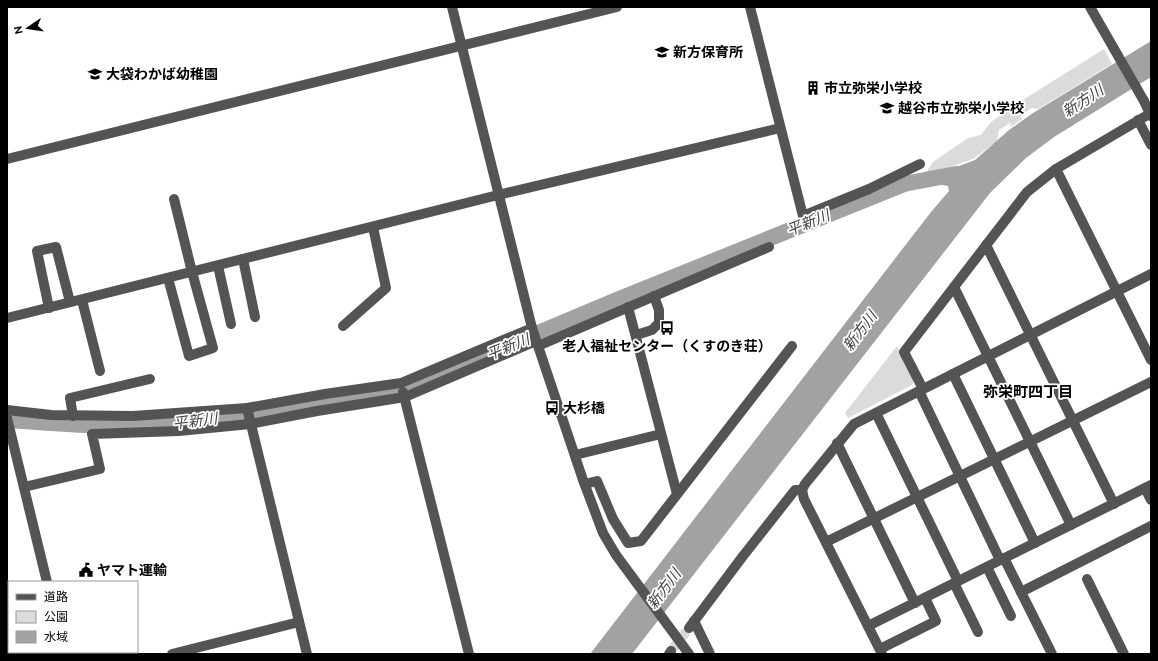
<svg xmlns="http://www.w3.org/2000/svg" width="1158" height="661" font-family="Ubuntu,'Noto Sans JP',sans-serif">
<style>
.green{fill:#dbdbdb}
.water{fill:#a2a2a2}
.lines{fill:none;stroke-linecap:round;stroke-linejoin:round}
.river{stroke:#a2a2a2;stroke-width:16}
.minor-tunnel{stroke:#d9d9d9;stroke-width:10;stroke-dasharray:10 5;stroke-linecap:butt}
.minor{stroke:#545454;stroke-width:10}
.minor-bridge{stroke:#545454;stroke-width:10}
.labels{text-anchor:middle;stroke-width:3.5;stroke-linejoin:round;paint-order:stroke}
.poi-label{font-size:14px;font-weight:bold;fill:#000;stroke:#fff;text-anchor:start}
.water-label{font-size:15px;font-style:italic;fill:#434343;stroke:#fff}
.neighbourhood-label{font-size:15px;font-weight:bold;fill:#000;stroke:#fff}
</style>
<rect width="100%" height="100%" fill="#fff"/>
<g class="green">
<polygon points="1104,49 1112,64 1038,109 1032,108 1021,115 1022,119 1011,127 1010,123 999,130 997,141 973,159 927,175 927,171 933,162 968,138 981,135 991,122 1026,98"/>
<polygon points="897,346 914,380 912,385 848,418 845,413"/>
</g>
<polygon class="water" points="1151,41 1151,77 1054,137 1026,158 990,193 632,654 590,654 931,212 949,191 948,186 936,184 935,175 975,160 1009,130 1033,113"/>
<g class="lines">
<path class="river" d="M7,420C57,423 108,428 159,425C237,421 316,404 393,392L414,385L617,300L904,184L956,174"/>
<polyline class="minor-tunnel" points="671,651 689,628"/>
<g class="minor">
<polyline points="452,7 532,328 583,480 603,533 616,555 689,654"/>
<polyline points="750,7 803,216 869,189 920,164"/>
<polyline points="1090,7 1144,101"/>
<polyline points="1138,120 1151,145"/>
<polyline points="7,159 617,7"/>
<polyline points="1056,169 1151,360"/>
<polyline points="986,245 1114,504"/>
<polyline points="243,259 255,317"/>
<polyline points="218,266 231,324"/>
<polyline points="168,278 189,356 213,348 192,272 174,199"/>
<polyline points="954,287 1071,525"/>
<polyline points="82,300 100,371"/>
<polyline points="628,307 677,494"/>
<polyline points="49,308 37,251 56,247 70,302"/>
<polyline points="7,318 498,195 780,128"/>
<polyline points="343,326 386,288 373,227"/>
<polyline points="636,335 652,330 659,323 659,310 654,296"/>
<polyline points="538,346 769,247"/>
<polyline points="953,374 1035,543"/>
<polyline points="923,389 904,352 1027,192 1056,169 1151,113"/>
<polyline points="919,391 1000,560"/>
<polyline points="403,392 469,654"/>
<polyline points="247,408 307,654"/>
<polyline points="7,410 51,415 133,416 247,408 325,394 401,383 532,328"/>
<polyline points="876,413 958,581"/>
<polyline points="73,416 70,398 150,379"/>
<polyline points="7,418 47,582"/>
<polyline points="837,443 915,603"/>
<polyline points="575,455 661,434"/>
<polyline points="585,484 597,481 613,519 628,543 641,541 792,346"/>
<polyline points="24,487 100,469 92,434 179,431 250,424 317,411 405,397 536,341"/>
<polyline points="1145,488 1151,500"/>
<polyline points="826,542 1151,382"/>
<polyline points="1004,558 1052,654"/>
<polyline points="987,567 1011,616"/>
<polyline points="1087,579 1124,654"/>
<polyline points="954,583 978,632"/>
<polyline points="1021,592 1151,526"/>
<polyline points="694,621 710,654"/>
<polyline points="868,626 1151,485"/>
<polyline points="689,628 743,556 795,490 802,490"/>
<polyline points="7,638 9,637"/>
<polyline points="880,649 936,621 925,598"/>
<polyline points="65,652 65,654"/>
<polyline points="172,654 299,622"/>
<polyline points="669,654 671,651"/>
<polyline points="882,654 804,499 802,490 805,484 854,424 1151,274"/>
</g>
<polyline class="minor-bridge" points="1144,101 1151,116"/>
</g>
<defs>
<symbol id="school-bare" viewBox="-9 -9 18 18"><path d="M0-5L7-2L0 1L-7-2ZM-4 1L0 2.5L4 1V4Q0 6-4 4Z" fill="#000" stroke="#fff" stroke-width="2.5" paint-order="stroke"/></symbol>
<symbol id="building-bare" viewBox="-9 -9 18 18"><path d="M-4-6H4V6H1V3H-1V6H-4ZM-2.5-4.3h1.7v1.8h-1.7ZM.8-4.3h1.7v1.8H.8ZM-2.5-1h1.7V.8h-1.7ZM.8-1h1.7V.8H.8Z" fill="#000" stroke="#fff" stroke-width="2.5" paint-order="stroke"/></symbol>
<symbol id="bus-bare" viewBox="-9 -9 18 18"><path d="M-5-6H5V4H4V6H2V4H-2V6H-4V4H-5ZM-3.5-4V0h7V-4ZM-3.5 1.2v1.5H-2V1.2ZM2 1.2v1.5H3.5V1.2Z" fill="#000" stroke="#fff" stroke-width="2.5" paint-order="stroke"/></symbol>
<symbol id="civic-bare" viewBox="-9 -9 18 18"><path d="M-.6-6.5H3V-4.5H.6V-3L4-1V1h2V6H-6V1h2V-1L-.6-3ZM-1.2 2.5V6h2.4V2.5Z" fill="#000" stroke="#fff" stroke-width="2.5" paint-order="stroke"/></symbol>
</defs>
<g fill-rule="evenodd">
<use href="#school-bare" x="652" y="42" width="20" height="20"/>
<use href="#school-bare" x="85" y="64" width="20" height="20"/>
<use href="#building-bare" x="803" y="78" width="20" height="20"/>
<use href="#school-bare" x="877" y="98" width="20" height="20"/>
<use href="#bus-bare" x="657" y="318" width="20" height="20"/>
<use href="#bus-bare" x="542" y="398" width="20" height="20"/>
<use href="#civic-bare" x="76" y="560" width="20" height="20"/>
</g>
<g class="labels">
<g class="poi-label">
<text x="673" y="57">新方保育所</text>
<text x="106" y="79">大袋わかば幼稚園</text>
<text x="824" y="93">市立弥栄小学校</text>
<text x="898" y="113">越谷市立弥栄小学校</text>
<text x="667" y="351" text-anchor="middle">老人福祉センター（くすのき荘）</text>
<text x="563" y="413">大杉橋</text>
<text x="97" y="575">ヤマト運輸</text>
</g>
<g class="water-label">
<text transform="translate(1083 101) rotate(-33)" y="5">新方川</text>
<text transform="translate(808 223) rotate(-22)" y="5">平新川</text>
<text transform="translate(860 331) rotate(-53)" y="5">新方川</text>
<text transform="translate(508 347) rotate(-22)" y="5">平新川</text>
<text transform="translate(195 421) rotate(-7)" y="5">平新川</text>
<text transform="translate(664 589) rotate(-53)" y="5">新方川</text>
</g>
<g class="neighbourhood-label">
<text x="1028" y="397">弥栄町四丁目</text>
</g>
</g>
<rect width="1158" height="661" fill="none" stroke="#000000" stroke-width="16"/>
<rect x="8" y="581" width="130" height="72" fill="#ffffff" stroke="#999999"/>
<rect x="16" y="594" width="20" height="6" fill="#545454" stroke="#999999"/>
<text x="44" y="601" font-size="12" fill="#000000">道路</text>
<rect x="16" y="611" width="20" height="12" fill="#dbdbdb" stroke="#999999"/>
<text x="44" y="621" font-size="12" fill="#000000">公園</text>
<rect x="16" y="631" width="20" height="12" fill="#a2a2a2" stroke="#999999"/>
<text x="44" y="641" font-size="12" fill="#000000">水域</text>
<g transform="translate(28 28) rotate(257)" stroke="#ffffff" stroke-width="3" paint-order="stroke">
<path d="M0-3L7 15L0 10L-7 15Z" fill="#000000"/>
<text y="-6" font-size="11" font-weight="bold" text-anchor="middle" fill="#000000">N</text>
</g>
</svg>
